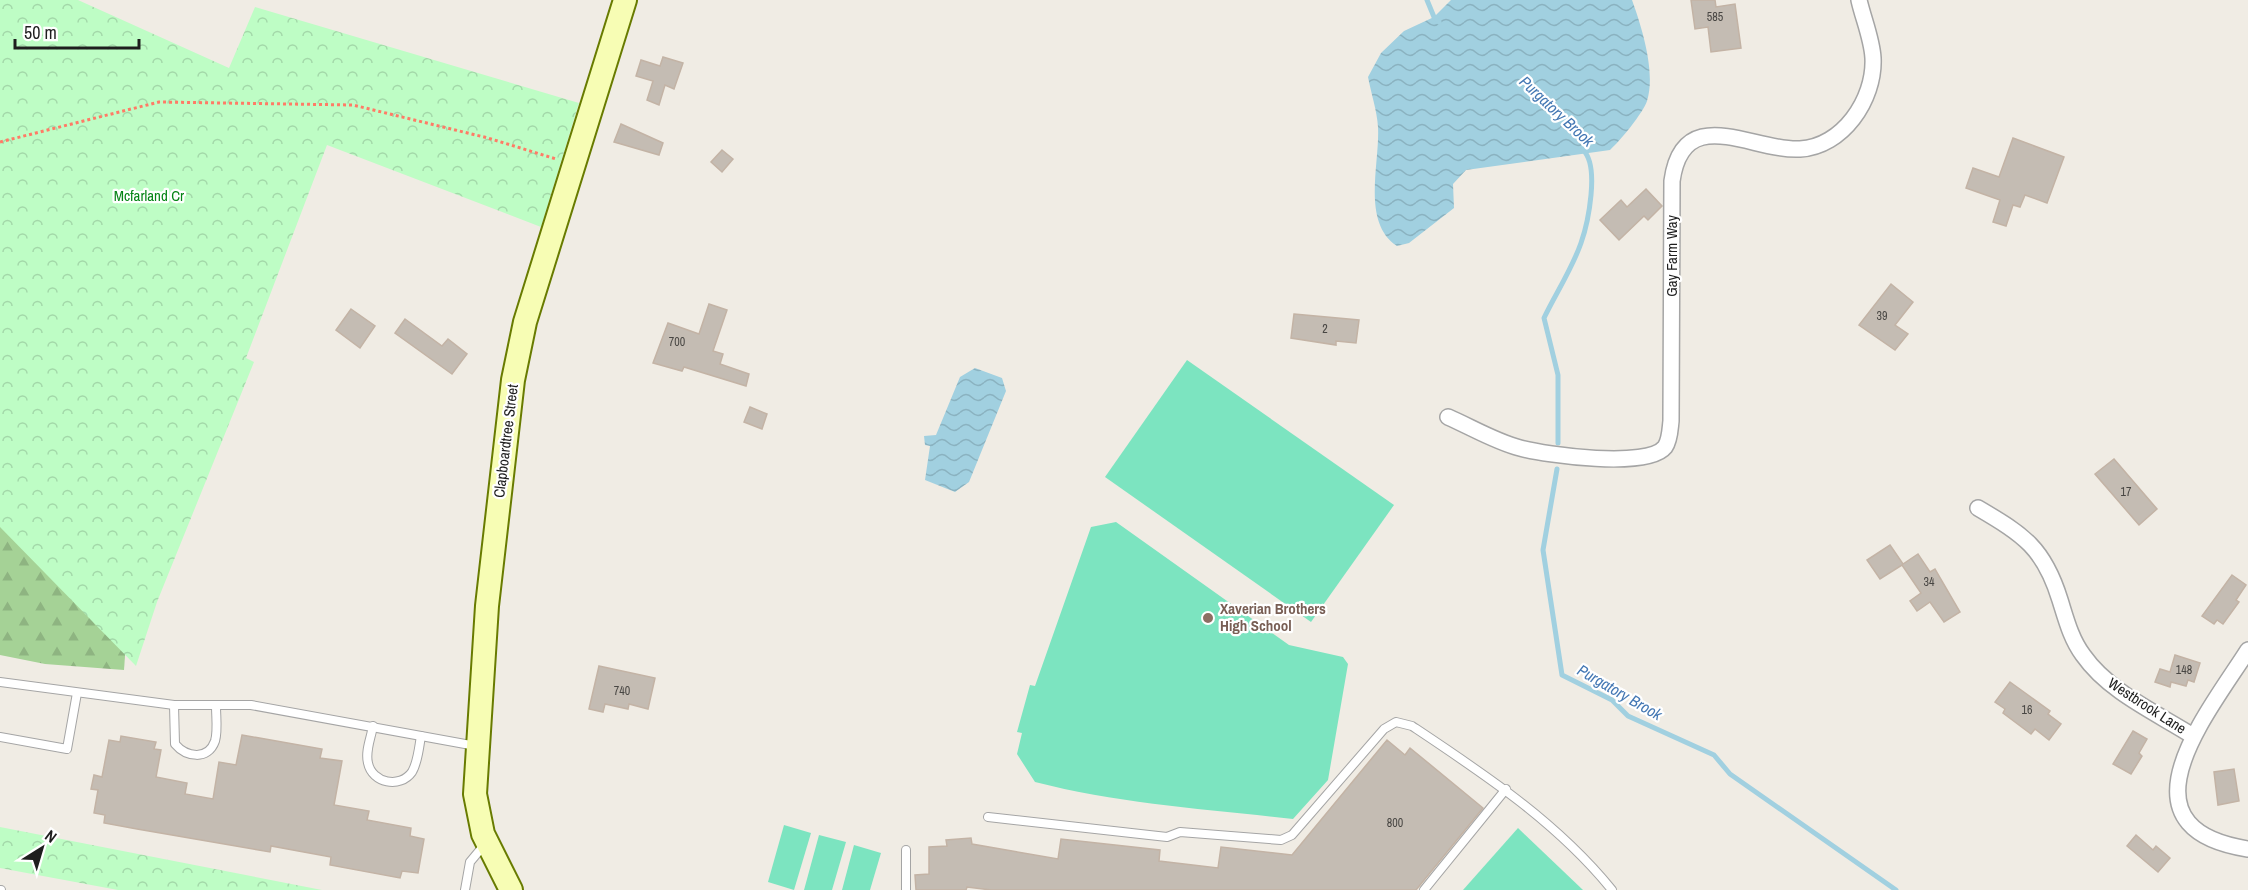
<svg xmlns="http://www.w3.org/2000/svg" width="2248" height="890" font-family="'Archivo Narrow',sans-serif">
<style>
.forest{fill:url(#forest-firs)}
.park{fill:url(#park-crowns)}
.pitch{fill:#7ce4c0}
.water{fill:url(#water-waves)}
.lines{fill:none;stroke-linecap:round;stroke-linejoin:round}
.stream{stroke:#a1d0e0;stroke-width:5}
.building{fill:#c4bcb3;stroke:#c3b3a5;stroke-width:1.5}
.service-casing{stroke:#a5a5a5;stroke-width:10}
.minor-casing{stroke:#a5a5a5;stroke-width:18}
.secondary-casing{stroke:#687b00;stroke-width:26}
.path{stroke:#ff7b66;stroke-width:3;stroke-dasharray:3 3;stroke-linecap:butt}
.service{stroke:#fff;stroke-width:8}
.minor{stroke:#fff;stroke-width:15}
.secondary{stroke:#f7fdb4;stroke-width:22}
.education-dot{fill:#8d6e63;stroke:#fff;stroke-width:2}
.labels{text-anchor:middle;stroke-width:4.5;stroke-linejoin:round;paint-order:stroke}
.number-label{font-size:12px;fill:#484643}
.park-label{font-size:15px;fill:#048414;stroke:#fff}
.street-label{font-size:15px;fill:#1e1e1e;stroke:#fff}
.education-label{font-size:15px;font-weight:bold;fill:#785e54;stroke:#fff;text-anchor:start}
.water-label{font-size:16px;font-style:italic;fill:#4478b4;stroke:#fff}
</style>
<defs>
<pattern id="forest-firs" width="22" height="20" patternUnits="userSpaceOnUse" patternTransform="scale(1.5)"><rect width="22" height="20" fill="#a5d296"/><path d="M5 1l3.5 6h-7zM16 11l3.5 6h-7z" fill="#8eb481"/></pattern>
<pattern id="park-crowns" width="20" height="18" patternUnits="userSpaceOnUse" patternTransform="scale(1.5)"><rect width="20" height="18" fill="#befdc5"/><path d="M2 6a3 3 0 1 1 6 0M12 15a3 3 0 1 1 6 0" fill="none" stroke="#a3d8a9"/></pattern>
<pattern id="water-waves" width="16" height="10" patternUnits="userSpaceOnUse" patternTransform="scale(1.5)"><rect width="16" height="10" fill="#a1d0e0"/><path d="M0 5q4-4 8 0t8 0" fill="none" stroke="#8ab2c0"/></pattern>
</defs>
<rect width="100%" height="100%" fill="#f0ece4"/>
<polygon class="forest" points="0,504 126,642 124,670 45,664 0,655"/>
<g class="park">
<polygon points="0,0 78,0 229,68 255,7 579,103 541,227 327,145 246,358 254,362 157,602 136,666 0,527"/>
<polygon points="0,827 322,890 118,890 0,868"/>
</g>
<g class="pitch">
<polygon points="1187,360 1394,505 1311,622 1105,477"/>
<path d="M1116,522L1289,645L1343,657L1348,664L1328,780L1293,819C1207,809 1120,804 1035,782L1017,754L1022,733L1017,732L1030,685L1035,686L1091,527Z"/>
<polygon points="784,825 811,833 794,890 768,882"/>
<polygon points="1518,828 1583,890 1463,890"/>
<polygon points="819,835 846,842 832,890 804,890"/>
<polygon points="854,845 881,853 870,890 842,890"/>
</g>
<g class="water">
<path d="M1451,0H1632C1642,28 1656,72 1647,101C1643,113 1620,141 1610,150L1466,170L1453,184L1454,208L1409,243L1397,246C1361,222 1380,164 1378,127C1377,111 1371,93 1368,77L1381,53L1404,31L1434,17Z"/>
<polygon points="975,368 1002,378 1006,391 969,482 955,492 925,480 930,446 925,445 924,436 936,435 960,377"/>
</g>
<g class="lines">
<g class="stream">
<polyline points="1427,0 1434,17 1439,22"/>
<path d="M1558,443V375L1544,318C1556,293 1572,269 1581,243C1588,223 1600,166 1583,150"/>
<polyline points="1557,469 1543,550 1562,675 1612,700 1628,716 1714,755 1730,774 1896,890"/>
</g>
</g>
<g class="building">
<polygon points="1691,0 1715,0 1716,7 1735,4 1741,48 1711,52 1708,27 1695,29"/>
<polygon points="663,57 683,63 674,89 665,85 659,105 647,100 653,81 636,76 641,60 660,66"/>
<polygon points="621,124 663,143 659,155 614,142"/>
<polygon points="2013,138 2064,157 2047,203 2025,195 2020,207 2013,205 2006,226 1993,222 2000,200 1966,188 1973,168 1999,177"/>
<polygon points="722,150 733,159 722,172 711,162"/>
<polygon points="1646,189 1662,206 1648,220 1644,216 1619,240 1600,220 1621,200 1627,207"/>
<polygon points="1891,284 1913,302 1895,325 1908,334 1895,350 1859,325"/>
<polygon points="709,304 727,310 713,351 723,354 720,364 749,374 746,386 684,367 682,371 653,363 668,323 699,334"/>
<polygon points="351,309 375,326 360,348 336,330"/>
<polygon points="1294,314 1359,320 1356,343 1336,341 1336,345 1291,338"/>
<polygon points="405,319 442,346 448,339 467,354 452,374 395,333"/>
<polygon points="750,407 767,414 762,429 744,422"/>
<polygon points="2114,459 2157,509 2139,525 2095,474"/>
<polygon points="1890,545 1903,564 1918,554 1930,572 1935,569 1960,612 1944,622 1930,602 1917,611 1910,601 1921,593 1902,565 1880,579 1867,560"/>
<polygon points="2232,575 2246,585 2236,600 2239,602 2223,624 2217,620 2214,624 2202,616"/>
<polygon points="2175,655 2200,663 2194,682 2188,680 2186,686 2171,682 2170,687 2155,682 2160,669 2170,672"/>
<polygon points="599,666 655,678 648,709 629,704 628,709 605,704 603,712 589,709"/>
<polygon points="2010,682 2050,711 2048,714 2061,724 2049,740 2035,729 2031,734 2003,713 2005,709 1995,702"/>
<polygon points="2133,731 2147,739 2139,753 2142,756 2131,774 2113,764"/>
<polygon points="242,735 322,749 320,758 342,761 334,805 369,811 367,820 411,828 410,836 424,839 418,873 402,871 400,878 330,865 331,857 271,846 270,852 137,829 104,823 105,815 94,813 98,790 91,789 94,775 102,777 109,740 120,742 121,736 156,742 154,749 161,750 156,777 187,783 185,794 213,799 219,762 236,765"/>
<polygon points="1387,740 1405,755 1410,748 1483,808 1416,890 991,890 967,887 966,890 916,890 915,875 929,874 929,847 947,846 946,840 971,838 972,844 1058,859 1061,839 1160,850 1159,861 1218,868 1221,847 1292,855"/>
<polygon points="2234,769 2239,801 2218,805 2214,772"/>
<polygon points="2136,835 2153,850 2156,846 2170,858 2158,872 2127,846"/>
</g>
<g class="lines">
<defs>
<g id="service">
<polyline points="0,682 174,705 251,705 476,746"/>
<path d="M174,705L175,744C186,757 208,761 215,741C218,731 216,717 216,706"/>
<path d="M373,726C371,738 365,751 368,763C372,783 400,789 412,772C418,762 419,747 421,736"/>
<polyline points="0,737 67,749 77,693"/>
<path d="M988,817L1167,837L1180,832L1281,840L1292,835L1384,729L1396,722L1412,726C1484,774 1557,822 1612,890"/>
<polyline points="0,890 1,890"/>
<polyline points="465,890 470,862 485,844"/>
<polyline points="906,890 906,850"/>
<polyline points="1424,890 1506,789"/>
</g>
<g id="minor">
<path d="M1448,417C1471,427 1496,442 1520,448C1546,455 1648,469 1665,447C1670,440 1670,429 1671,421L1672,181C1683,101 1753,152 1800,149C1842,147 1875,100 1873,58C1872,39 1863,18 1859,0"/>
<path d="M1978,508C2024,535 2044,548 2060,600C2066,619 2071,639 2083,655C2109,692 2155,712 2193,736"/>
<path d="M2248,650C2208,713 2112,828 2248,849"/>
</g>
<polyline id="secondary" points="511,890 483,834 475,794 487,606 513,380 525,322 625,0"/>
</defs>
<use href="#service" class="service-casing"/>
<use href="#minor" class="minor-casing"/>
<use href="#secondary" class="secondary-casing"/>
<polyline class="path" points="0,142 159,102 353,105 488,138 556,159"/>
<use href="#service" class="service"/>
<use href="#minor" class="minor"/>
<use href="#secondary" class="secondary"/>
</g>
<circle class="education-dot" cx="1208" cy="618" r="6"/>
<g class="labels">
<g class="number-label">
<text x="1715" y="21">585</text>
<text x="1882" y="320">39</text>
<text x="1325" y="333">2</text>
<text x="677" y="346">700</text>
<text x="2126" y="496">17</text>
<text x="1929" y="586">34</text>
<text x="2184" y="674">148</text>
<text x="622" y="695">740</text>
<text x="2027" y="714">16</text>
<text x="1395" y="827">800</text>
</g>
<g class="park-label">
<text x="149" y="201">Mcfarland Cr</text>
</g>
<g class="street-label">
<text transform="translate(1672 256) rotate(-90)" y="5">Gay Farm Way</text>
<text transform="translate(506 441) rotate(-83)" y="5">Clapboardtree Street</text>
<text transform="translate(2147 706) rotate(33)" y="5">Westbrook Lane</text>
</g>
<g class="education-label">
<text x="1220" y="614">Xaverian Brothers<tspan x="1220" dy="17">High School</tspan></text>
</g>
<g class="water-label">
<text transform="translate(1557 111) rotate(43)" y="6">Purgatory Brook</text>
<text transform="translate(1620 692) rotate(30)" y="6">Purgatory Brook</text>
</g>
</g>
<g transform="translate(42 848) rotate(37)" stroke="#ffffff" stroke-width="4.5" paint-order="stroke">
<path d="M0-4.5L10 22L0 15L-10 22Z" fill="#1e1e1e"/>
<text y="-9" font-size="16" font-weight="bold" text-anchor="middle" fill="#1e1e1e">N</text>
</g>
<path d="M15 39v9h124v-9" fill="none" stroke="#1e1e1e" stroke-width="3"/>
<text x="24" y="39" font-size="18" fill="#1e1e1e" stroke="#ffffff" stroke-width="4.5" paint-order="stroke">50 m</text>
</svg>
